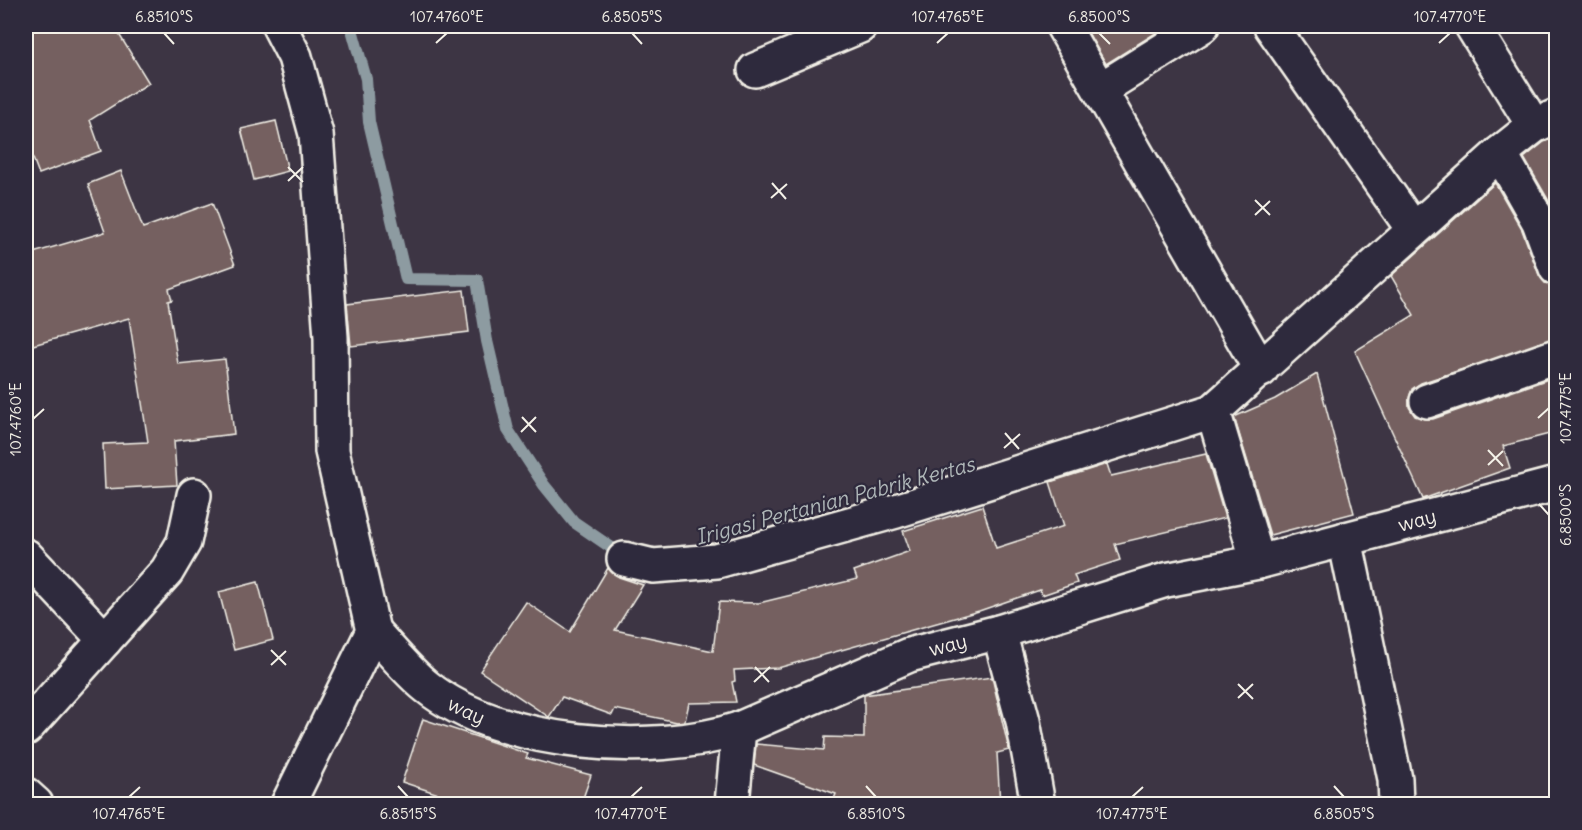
<svg xmlns="http://www.w3.org/2000/svg" width="1582" height="830" font-family="Delius,sans-serif">
<style>
.lines{fill:none;stroke-linecap:round;stroke-linejoin:round}
.stream{stroke:#8d9ba1;stroke-width:12}
.building{fill:#746160;stroke:#f4f1e8;stroke-width:1.5}
.minor-casing{stroke:#f4f1e8;stroke-width:38}
.path{stroke:#f4f1e8;stroke-width:4;stroke-dasharray:1.5 4.5;stroke-linecap:butt}
.minor{stroke:#2f2a3d;stroke-width:33}
.ticks{fill:none;stroke:#f4f1e8;stroke-width:2}
.labels{text-anchor:middle;stroke-width:4.5;stroke-linejoin:round;paint-order:stroke}
.street-label{font-size:20px;fill:#f4f1e8;stroke:#2f2a3d}
.water-label{font-size:21px;font-style:italic;fill:#afb7b8;stroke:#2f2a3d}
.neatline{fill:none;stroke:#f4f1e8;stroke-width:2}
.ticks-label{font-size:15px;text-anchor:middle;fill:#f4f1e8}
</style>
<rect width="100%" height="100%" fill="#3d3544"/>
<filter id="ink" filterUnits="userSpaceOnUse"><feTurbulence type="fractalNoise" baseFrequency=".0167" numOctaves="2"/><feDisplacementMap in="SourceGraphic" scale="12" xChannelSelector="R" yChannelSelector="G"/><feConvolveMatrix kernelMatrix="1 2 1 2 8 2 1 2 1" color-interpolation-filters="sRGB"/></filter>
<g filter="url(#ink)">
<g class="lines">
<polyline class="stream" points="351,26 366,79 369,122 406,279 477,280 487,341 508,430 544,485 574,522 625,557"/>
</g>
<g class="building">
<polygon points="26,26 114,26 149,83 90,120 101,151 39,174 26,140"/>
<polygon points="1084,26 1167,26 1106,64"/>
<polygon points="276,121 288,171 254,180 241,129"/>
<polygon points="1557,136 1557,215 1524,158 1544,142"/>
<polygon points="121,171 143,228 212,203 235,265 169,289 172,300 168,301 178,364 225,359 234,434 174,441 177,485 105,489 103,444 148,442 129,318 26,347 26,255 105,232 88,184"/>
<polygon points="1495,183 1522,230 1539,275 1545,283 1557,286 1557,338 1421,383 1412,389 1409,398 1409,407 1415,416 1424,419 1433,419 1557,376 1557,432 1503,446 1510,468 1423,499 1355,351 1414,315 1391,276"/>
<polygon points="464,290 469,332 351,346 347,304"/>
<polygon points="1317,374 1354,513 1270,535 1234,417 1275,399"/>
<polygon points="1206,454 1225,518 1115,544 1120,560 1074,575 1077,583 1042,595 1040,590 979,611 778,668 734,670 735,681 732,682 736,702 689,703 685,721 677,722 615,709 612,715 562,697 549,717 480,671 526,602 570,632 608,568 619,577 643,585 615,630 713,651 719,602 759,603 857,579 854,571 910,551 903,531 982,506 996,548 1064,526 1050,482 1107,464 1111,476"/>
<polygon points="258,582 273,640 234,650 219,592"/>
<polygon points="992,677 1009,750 997,753 1000,804 832,804 836,794 754,765 756,744 824,750 825,737 864,738 864,695"/>
<polygon points="423,719 528,754 526,758 591,775 581,804 469,804 402,782"/>
</g>
<g class="lines">
<defs>
<g id="minor">
<polyline points="279,26 295,57 316,134 331,337 332,451 373,631 288,804"/>
<polyline points="1063,26 1261,370"/>
<polyline points="1271,26 1413,229"/>
<polyline points="1472,26 1534,126"/>
<polyline points="755,70 860,26"/>
<polyline points="1101,89 1202,26"/>
<polyline points="1500,153 1539,222 1556,268"/>
<polyline points="1427,401 1556,356"/>
<polyline points="1213,411 1258,562"/>
<polyline points="1345,539 1395,779 1396,804"/>
<polyline points="26,556 105,640 26,728"/>
<polyline points="624,559 653,566 717,561 896,511 1213,411 1500,153 1534,126 1556,116"/>
<path id="s1" d="M373,631C390,649 407,671 427,687C501,746 652,757 739,729L909,655L999,632L1166,580L1258,562L1556,484"/>
<polyline points="999,632 1023,721 1038,804"/>
<polyline points="105,640 167,571 184,542 194,495"/>
<polyline points="26,795 36,804"/>
<polyline points="732,804 739,729"/>
</g>
</defs>
<use href="#minor" class="minor-casing"/>
<polyline class="path" points="896,27 937,26"/>
<use href="#minor" class="minor"/>
</g>
</g>
<path class="ticks" d="M164,33L174,44M632,33L642,44M1099,33L1110,44M436,43L447,33M937,43L948,33M1439,43L1450,33M288,167L303,182M288,181L303,167M772,183L786,199M771,198L787,184M1255,200L1270,215M1255,215L1270,201M522,417L536,432M1538,418L1549,408M33,419L44,409M521,432L536,417M1005,433L1019,449M1004,448L1020,434M1488,450L1503,466M1488,465L1503,451M1539,504L1549,515M271,650L286,665M271,665L286,651M755,667L769,682M754,682L770,667M1238,684L1253,699M1238,698L1253,684M398,786L408,797M866,786L876,797M1334,786L1344,797M129,797L140,787M631,797L642,787M1132,797L1143,787"/>
<g class="labels">
<g class="street-label">
<text dy="7" stroke="none"><textPath href="#s1" startOffset="1114">way</textPath></text>
<text dy="7" stroke="none"><textPath href="#s1" startOffset="628">way</textPath></text>
<text dy="7" stroke="none"><textPath href="#s1" startOffset="124">way</textPath></text>
</g>
<g class="water-label">
<text transform="translate(835 501) rotate(-15)" y="7">Irigasi Pertanian Pabrik Kertas</text>
</g>
</g>
<rect width="1582" height="830" fill="none" stroke="#2f2a3d" stroke-width="66"/>
<rect x="33" y="33" width="1516" height="764" class="neatline"/>
<g class="ticks-label">
<text x="164" y="22">6.8510°S</text>
<text x="447" y="22">107.4760°E</text>
<text x="632" y="22">6.8505°S</text>
<text x="948" y="22">107.4765°E</text>
<text x="1099" y="22">6.8500°S</text>
<text x="1450" y="22">107.4770°E</text>
<text transform="translate(1566 408) rotate(-90)" y="5">107.4775°E</text>
<text transform="translate(16 419) rotate(-90)" y="5">107.4760°E</text>
<text transform="translate(1566 515) rotate(-90)" y="5">6.8500°S</text>
<text x="129" y="819">107.4765°E</text>
<text x="408" y="819">6.8515°S</text>
<text x="631" y="819">107.4770°E</text>
<text x="876" y="819">6.8510°S</text>
<text x="1132" y="819">107.4775°E</text>
<text x="1344" y="819">6.8505°S</text>
</g>
</svg>
